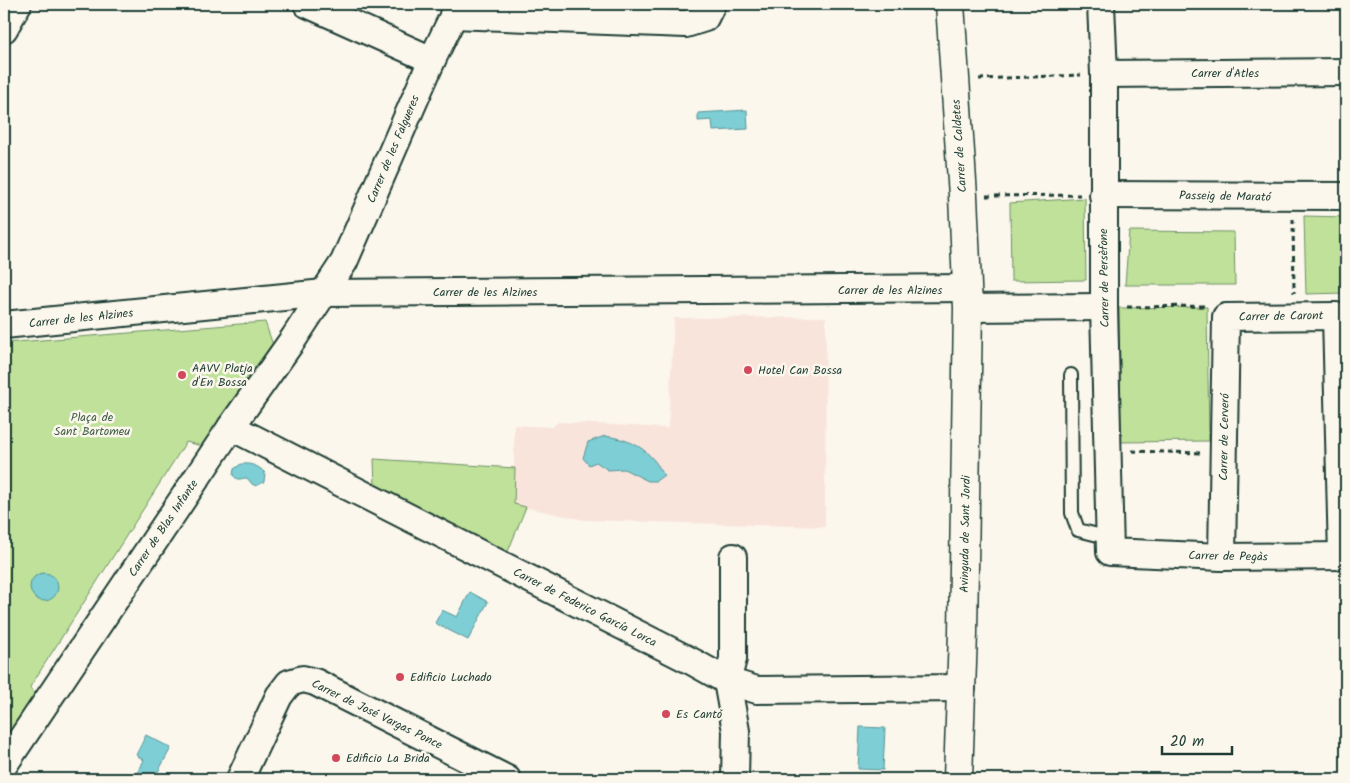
<svg xmlns="http://www.w3.org/2000/svg" width="1350" height="783" font-family="Kalam,sans-serif">
<style>
.built{fill:#f9e4dc}
.green{fill:#bfe19a;stroke:#6f8f67}
.water{fill:#7dced5;stroke:#579495}
.lines{fill:none;stroke-linecap:round;stroke-linejoin:round}
.lane-casing{stroke:#1f3d34;stroke-width:16}
.street-casing{stroke:#1f3d34;stroke-width:30}
.secondary-casing{stroke:#1f3d34;stroke-width:31}
.path{stroke:#1f3d34;stroke-width:3;stroke-dasharray:5 4;stroke-linecap:butt}
.lane{stroke:#fbf7ec;stroke-width:12}
.street{stroke:#fbf7ec;stroke-width:26}
.secondary{stroke:#fbf7ec;stroke-width:28}
.poi-dot{fill:#d1495b;stroke:#fbf7ec;stroke-width:2}
.labels{text-anchor:middle;stroke-width:5;stroke-linejoin:round;paint-order:stroke}
.street-label{font-size:12px;fill:#1f3d34;stroke:#fbf7ec}
.poi-label{font-size:12px;fill:#1f3d34;stroke:#fbf7ec;text-anchor:start}
.park-label{font-size:12px;fill:#3f5e48;stroke:#fbf7ec}
</style>
<rect width="100%" height="100%" fill="#fbf7ec"/>
<filter id="ink" filterUnits="userSpaceOnUse"><feTurbulence type="fractalNoise" baseFrequency=".02" numOctaves="2"/><feDisplacementMap in="SourceGraphic" scale="10" xChannelSelector="R" yChannelSelector="G"/><feConvolveMatrix kernelMatrix="1 2 1 2 8 2 1 2 1" color-interpolation-filters="sRGB"/></filter>
<g filter="url(#ink)">
<polygon class="built" points="826,317 825,527 584,520 514,505 514,425 552,427 558,422 668,428 674,318"/>
<g class="green">
<polygon points="1085,198 1086,280 1011,281 1010,203"/>
<polygon points="1304,216 1346,217 1346,293 1306,294"/>
<polygon points="1129,231 1234,232 1235,285 1125,285"/>
<polygon points="1207,307 1209,441 1121,442 1119,308"/>
<polygon points="265,322 273,345 206,447 186,442 30,687 39,701 4,748 4,343"/>
<polygon points="374,459 515,468 514,504 526,507 507,554 375,487"/>
</g>
<g class="water">
<polygon points="747,110 748,129 713,131 712,120 698,121 698,113"/>
<path d="M605,436C634,440 649,449 664,475L656,481H648L624,469L608,470L596,462L589,465L583,458L588,442Z"/>
<path d="M241,464C251,463 259,466 265,473L264,482L256,486L252,484L247,478C240,478 238,482 233,475L234,469Z"/>
<circle cx="44" cy="587" r="14"/>
<polygon points="470,592 488,602 468,640 435,623 442,610 457,617"/>
<polygon points="860,727 885,728 883,770 858,769"/>
<polygon points="146,735 171,748 154,779 148,779 137,774 144,760 136,755"/>
</g>
<g class="lines">
<defs>
<polyline id="lane" points="1071,375 1072,513 1078,530 1110,538"/>
<g id="street">
<polyline points="307,4 432,60"/>
<polyline points="1101,4 1104,74 1104,307 1110,552 1222,557 1346,556"/>
<polyline points="453,15 686,24 705,18 712,4"/>
<polyline points="4,29 18,4"/>
<polyline points="1104,74 1346,72"/>
<polyline points="1103,195 1346,196"/>
<polyline points="968,308 1104,307"/>
<polyline points="4,325 324,293 967,288"/>
<polyline points="231,427 693,662 727,681 757,690 962,688"/>
<polyline points="733,557 733,659 727,681 736,731 735,779"/>
<polyline points="1222,557 1226,317 1336,316 1342,557"/>
<polyline points="4,765 231,427 294,338 344,262 432,60 459,4"/>
<polyline points="240,779 279,696 289,683 303,679 315,682 507,779"/>
</g>
<polyline id="secondary" points="950,4 963,196 968,308 963,633 958,779"/>
</defs>
<use href="#lane" class="lane-casing"/>
<use href="#street" class="street-casing"/>
<use href="#secondary" class="secondary-casing"/>
<g class="path">
<polyline points="979,79 1081,75"/>
<polyline points="986,196 1080,195"/>
<polyline points="1293,219 1294,293"/>
<polyline points="1127,307 1206,306"/>
<polyline points="1132,451 1201,453"/>
</g>
<use href="#lane" class="lane"/>
<use href="#street" class="street"/>
<use href="#secondary" class="secondary"/>
</g>
</g>
<g class="poi-dot">
<circle cx="748" cy="370" r="5"/>
<circle cx="182" cy="375" r="5"/>
<circle cx="400" cy="677" r="5"/>
<circle cx="666" cy="714" r="5"/>
<circle cx="336" cy="758" r="5"/>
</g>
<g class="labels">
<g class="street-label">
<text x="1225" y="77">Carrer d'Atles</text>
<text transform="translate(959 146) rotate(-94)" y="4">Carrer de Caldetes</text>
<text transform="translate(393 149) rotate(-67)" y="4">Carrer de les Falgueres</text>
<text transform="translate(1225 196) rotate(1)" y="4">Passeig de Marató</text>
<text transform="translate(1104 278) rotate(-91)" y="4">Carrer de Persèfone</text>
<text x="890" y="294">Carrer de les Alzines</text>
<text x="485" y="296">Carrer de les Alzines</text>
<text transform="translate(1281 316) rotate(-1)" y="4">Carrer de Caront</text>
<text transform="translate(81 318) rotate(-6)" y="4">Carrer de les Alzines</text>
<text transform="translate(1224 437) rotate(-89)" y="4">Carrer de Cerveró</text>
<text transform="translate(163 528) rotate(-56)" y="4">Carrer de Blas Infante</text>
<text transform="translate(965 534) rotate(-89)" y="4">Avinguda de Sant Jordi</text>
<text transform="translate(1228 556) rotate(1)" y="4">Carrer de Pegàs</text>
<text transform="translate(585 607) rotate(27)" y="4">Carrer de Federico García Lorca</text>
<text transform="translate(377 714) rotate(26)" y="4">Carrer de José Vargas Ponce</text>
</g>
<g class="poi-label">
<text x="192" y="372">AAVV Platja<tspan x="192" dy="14">d'En Bossa</tspan></text>
<text x="758" y="374">Hotel Can Bossa</text>
<text x="410" y="681">Edificio Luchado</text>
<text x="676" y="718">Es Cantó</text>
<text x="346" y="762">Edificio La Brida</text>
</g>
<g class="park-label">
<text x="92" y="421">Plaça de<tspan x="92" dy="14">Sant Bartomeu</tspan></text>
</g>
</g>
<rect width="1350" height="783" fill="none" stroke="#fbf7ec" stroke-width="20"/>
<rect x="10" y="10" width="1330" height="763" fill="none" stroke="#1f3d34" stroke-width="2" filter="url(#ink)"/>
<path d="M1162 746v8h70v-8" fill="none" stroke="#1f3d34" stroke-width="2.5"/>
<text x="1170" y="746" font-size="15" fill="#1f3d34" stroke="#fbf7ec" stroke-width="4" paint-order="stroke">20 m</text>
</svg>
